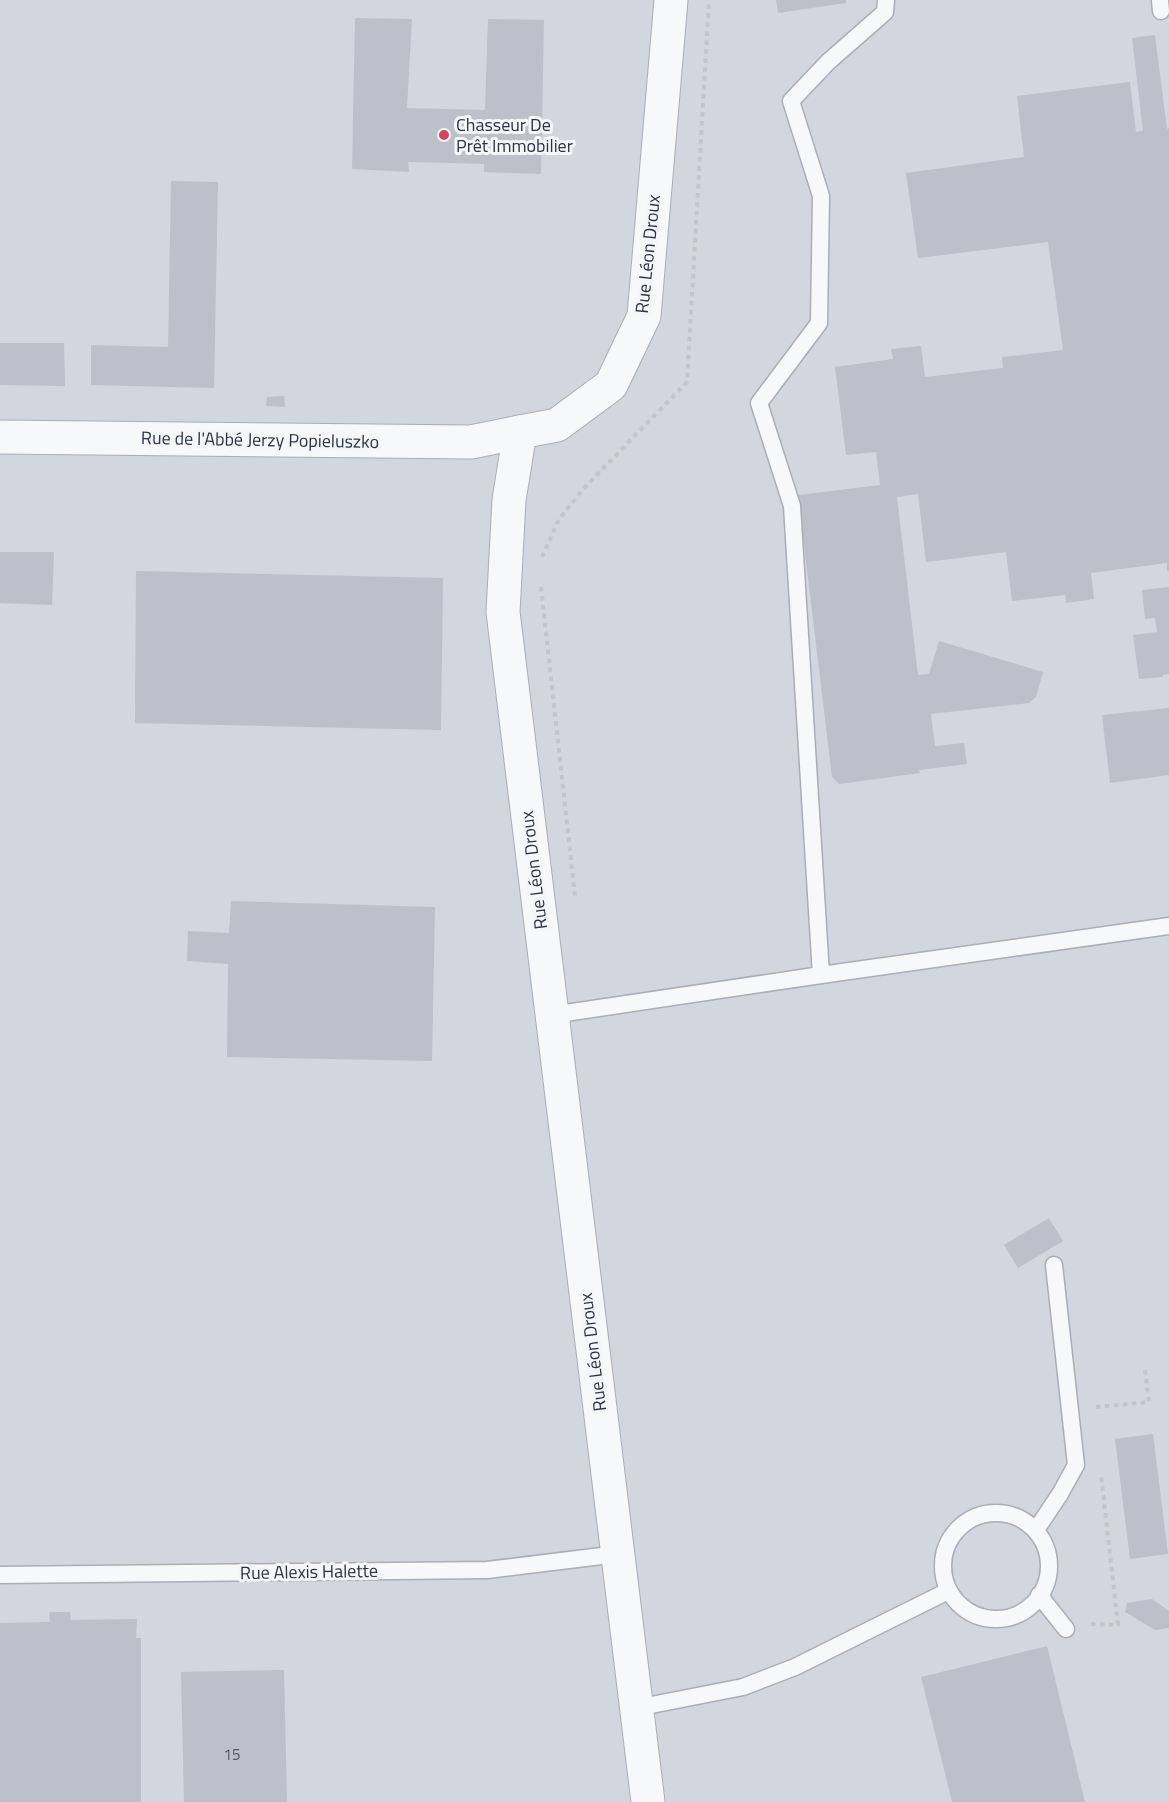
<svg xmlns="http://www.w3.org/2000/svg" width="1169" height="1802" font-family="'Titillium Web',sans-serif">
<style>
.built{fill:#d2d6de}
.building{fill:#bbc0ca}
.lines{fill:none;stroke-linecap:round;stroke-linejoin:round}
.service-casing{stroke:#a9aeb7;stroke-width:19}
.minor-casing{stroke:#a9aeb7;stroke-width:35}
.path{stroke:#c2c5cb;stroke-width:4;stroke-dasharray:4.5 4.5;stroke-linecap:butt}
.service{stroke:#f7f8fa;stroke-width:16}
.minor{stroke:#f7f8fa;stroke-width:33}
.poi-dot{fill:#d1495b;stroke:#f4f6f9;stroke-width:2}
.labels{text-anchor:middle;stroke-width:6;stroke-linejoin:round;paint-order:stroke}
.number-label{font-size:15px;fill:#4f5766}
.poi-label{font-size:18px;fill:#2b3445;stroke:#f4f6f9;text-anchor:start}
.street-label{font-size:18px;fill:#2b3445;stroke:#f4f6f9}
</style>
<rect width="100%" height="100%" fill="#e4e7ec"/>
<rect class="built" x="0" y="0" width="1169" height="1802"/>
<g class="building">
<polygon points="776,0 846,0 846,3 778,13"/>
<polygon points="355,18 412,19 407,108 485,110 488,19 544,20 541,174 484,172 484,164 454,163 408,162 409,172 352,169"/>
<polygon points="1155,35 1167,129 1169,128 1169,571 1167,571 1167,563 1091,573 1094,599 1066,603 1065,595 1012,601 1006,552 926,562 918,494 897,497 918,675 929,674 939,641 1043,672 1036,697 1029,703 931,714 935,746 964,743 967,764 919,770 920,773 839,784 832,777 798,495 880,485 876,452 846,455 835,367 893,359 891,349 921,346 925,377 1003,368 1002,357 1063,350 1048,242 918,258 906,173 1024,157 1017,96 1130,82 1136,132 1143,131 1132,38"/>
<polygon points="171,181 218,182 214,388 91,385 91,345 168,347"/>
<polygon points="0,343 64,343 65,386 0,385"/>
<polygon points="284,396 285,407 266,406 267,397"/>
<polygon points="0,552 54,552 52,605 0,603"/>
<polygon points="136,571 443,578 441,730 135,723"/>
<polygon points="1169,587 1169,674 1163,675 1163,677 1139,679 1133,635 1157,632 1155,618 1145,619 1142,590"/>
<polygon points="1169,708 1169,775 1110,783 1102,715"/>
<polygon points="231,901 435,907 432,1061 227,1057 228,964 187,961 188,931 229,933"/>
<polygon points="1049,1218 1063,1241 1018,1268 1004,1245"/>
<polygon points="1153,1434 1168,1554 1130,1559 1115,1439"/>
<polygon points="1152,1599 1169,1611 1169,1628 1155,1630 1125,1612 1127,1603"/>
<polygon points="49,1612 70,1612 71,1620 137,1619 136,1638 141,1638 141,1802 0,1802 0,1623 50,1622"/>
<polygon points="1047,1646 1085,1802 952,1802 921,1677"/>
<polygon points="284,1670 287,1802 184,1802 181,1672"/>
</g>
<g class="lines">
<defs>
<g id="service">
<polyline points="886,0 885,12 828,62 791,101 821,196 819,323 759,403 792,506 821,975 1169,926"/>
<polyline points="1160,0 1161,11"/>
<polyline points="552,1015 821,975"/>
<circle cx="996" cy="1566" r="53"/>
<polyline points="1036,1530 1060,1494 1076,1465 1054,1265"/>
<polyline points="0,1575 487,1570 618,1554"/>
<polyline points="1039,1595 1066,1629"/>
<polyline points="636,1708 743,1687 795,1667 948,1591"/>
</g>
<g id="minor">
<polyline points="0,437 471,442 520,432"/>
<polyline points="648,1802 503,612 509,500 520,432 557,425 611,385 644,316 671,0"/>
</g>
</defs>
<use href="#service" class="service-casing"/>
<use href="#minor" class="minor-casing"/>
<g class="path">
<polyline points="542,557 559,519 587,485 687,382 709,0"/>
<polyline points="541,587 575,896"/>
<polyline points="1096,1407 1149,1402 1145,1370"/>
<polyline points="1091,1624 1118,1625 1101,1474"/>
</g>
<use href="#service" class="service"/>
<use href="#minor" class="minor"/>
</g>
<circle class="poi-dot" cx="444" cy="135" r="6"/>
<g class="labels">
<g class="number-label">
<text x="232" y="1760">15</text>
</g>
<g class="poi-label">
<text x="456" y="131">Chasseur De<tspan x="456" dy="21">Prêt Immobilier</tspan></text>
</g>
<g class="street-label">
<text transform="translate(648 254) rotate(-84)" y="6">Rue Léon Droux</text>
<text transform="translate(260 440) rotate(1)" y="6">Rue de l'Abbé Jerzy Popieluszko</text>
<text transform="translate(534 870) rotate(-97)" y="6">Rue Léon Droux</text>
<text transform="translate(593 1352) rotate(-97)" y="6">Rue Léon Droux</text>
<text transform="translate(309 1572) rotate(-1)" y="6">Rue Alexis Halette</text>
</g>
</g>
</svg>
